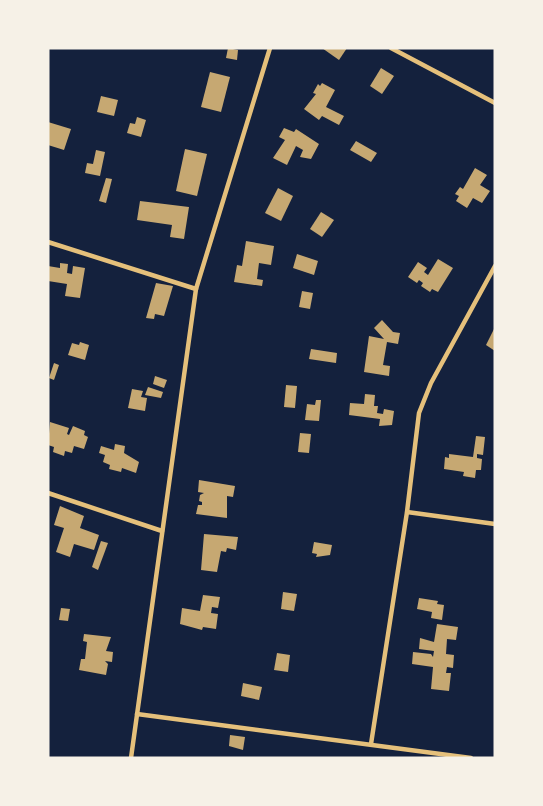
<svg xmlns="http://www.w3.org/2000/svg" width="543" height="806" font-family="'Fira Sans',sans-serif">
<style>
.building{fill:#c6a872}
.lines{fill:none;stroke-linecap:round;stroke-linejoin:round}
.minor{stroke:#e5c07b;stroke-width:4.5}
</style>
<rect width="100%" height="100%" fill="#14213d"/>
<g class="building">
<polygon points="228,48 238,50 237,60 226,58"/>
<polygon points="322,48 347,48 339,60"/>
<polygon points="381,68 394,76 382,94 370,86"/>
<polygon points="210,72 230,77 221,112 201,107"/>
<polygon points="322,83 335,90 326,107 344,116 339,125 322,116 319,120 304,109 316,94 313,93 318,84 320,86"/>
<polygon points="101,96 118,100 114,116 97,112"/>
<polygon points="137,117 146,120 141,137 127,133 130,123 135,124"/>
<polygon points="48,122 71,129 64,150 48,145"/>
<polygon points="284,128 294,132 296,129 319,144 311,159 300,157 303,150 296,146 287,165 273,158 285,140 279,137"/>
<polygon points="356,141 377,153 371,162 350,150"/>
<polygon points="185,149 207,154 197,196 176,191"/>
<polygon points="96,150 105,152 100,176 85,173 87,163 93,164"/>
<polygon points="475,168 487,175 480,185 490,191 482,203 473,198 467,208 456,201 459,196 455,194 460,187 463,189"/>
<polygon points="106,178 112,179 106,203 99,201"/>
<polygon points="278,188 293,196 281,221 265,213"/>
<polygon points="140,201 189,207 184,239 170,237 172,225 137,220"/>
<polygon points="321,212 334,220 322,237 310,229"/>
<polygon points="246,241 274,246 271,265 259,263 257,279 263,280 262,286 234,282 237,265 242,266"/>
<polygon points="297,254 318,261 314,275 293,268"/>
<polygon points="438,259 453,268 438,292 432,289 430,292 421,286 423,283 419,280 417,283 408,277 418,262 427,268 424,272 428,275"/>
<polygon points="60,263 68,264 67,273 72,274 73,266 85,268 80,298 65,296 67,284 48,281 48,266 60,268"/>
<polygon points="156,283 173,286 164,316 155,314 154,319 146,318"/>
<polygon points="302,291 313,293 310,309 299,307"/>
<polygon points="382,320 393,332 400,333 398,344 387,342 383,365 390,366 389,376 364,372 369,336 384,339 374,328"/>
<polygon points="495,327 495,351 486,345"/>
<polygon points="80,342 89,345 85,360 68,355 72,343 79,345"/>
<polygon points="311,349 337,353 336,363 309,359"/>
<polygon points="54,363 59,365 54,380 49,378"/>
<polygon points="155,376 167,380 164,388 153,384"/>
<polygon points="286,385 297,386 295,408 284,407"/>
<polygon points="148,387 163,392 161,398 145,395"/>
<polygon points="132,389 143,391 141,397 147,398 145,411 128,408"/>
<polygon points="365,394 375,395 374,406 378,406 377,413 383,414 384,409 394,411 392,425 379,426 380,419 349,415 350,403 364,404"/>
<polygon points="316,400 321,400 319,421 305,420 307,404 315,405"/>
<polygon points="50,422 69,428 67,434 69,435 73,426 85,431 84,435 88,437 84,449 74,446 72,453 65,451 64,456 53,452 54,447 48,445"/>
<polygon points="300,433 311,434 309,453 298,452"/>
<polygon points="476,436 485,437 483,455 477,454 477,458 482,459 481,470 476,470 475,478 463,476 464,472 444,469 445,457 449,458 449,454 473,457"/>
<polygon points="115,444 125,446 124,453 139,462 136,473 122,468 121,472 109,469 110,465 103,462 105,455 99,453 101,446 114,450"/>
<polygon points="199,480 235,486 233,497 227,496 227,518 196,514 198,505 202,505 202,502 199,501 200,495 204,493 198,492"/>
<polygon points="60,506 84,516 80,528 99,535 94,550 74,544 70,557 56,552 64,528 54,525"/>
<polygon points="204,534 238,537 236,550 227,548 226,552 221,551 217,572 201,570"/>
<polygon points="101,541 108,543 98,570 92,567"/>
<polygon points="314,542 332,545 330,555 316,557 317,554 312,553"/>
<polygon points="283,592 297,594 294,611 281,609"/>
<polygon points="203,595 220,597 218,608 212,607 211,613 218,614 216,629 203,627 202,630 180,624 182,608 200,611"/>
<polygon points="419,598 438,601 437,604 444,605 442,620 431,618 432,612 417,609"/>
<polygon points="61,608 70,609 68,621 59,620"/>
<polygon points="437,624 458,627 456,640 447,639 446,654 454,655 453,668 447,667 446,673 451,673 449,691 431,689 433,667 412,664 413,652 431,654 433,657 434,651 419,649 420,638 434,642"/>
<polygon points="84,634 111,637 106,651 113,652 112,662 105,661 108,664 106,675 79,670 81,659 85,659 87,642 83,641"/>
<polygon points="277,653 290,655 288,672 274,670"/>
<polygon points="243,683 262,687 259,700 241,696"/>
<polygon points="230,735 245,737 243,750 229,746"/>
</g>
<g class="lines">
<g class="minor">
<polyline points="391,48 495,103"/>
<polyline points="48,242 196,289"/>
<polyline points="48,493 162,531"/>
<polyline points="407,512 495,524"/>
<polyline points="137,714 471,758"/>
<polyline points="371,744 407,512 419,413 431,383 495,266"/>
<polyline points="131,758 196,289 270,48"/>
</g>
</g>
<rect width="543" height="806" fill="none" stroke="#f6f1e7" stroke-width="99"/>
</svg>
